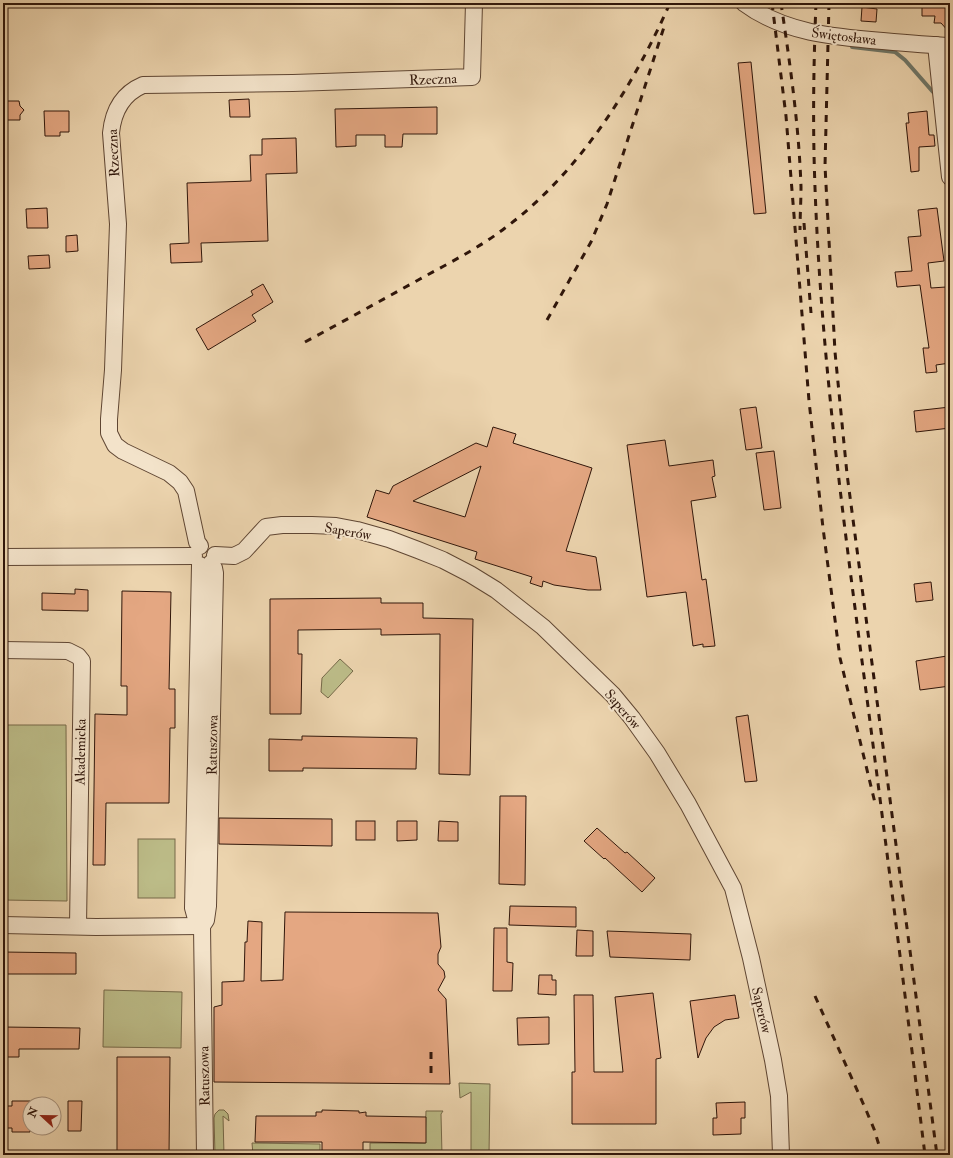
<svg xmlns="http://www.w3.org/2000/svg" width="953" height="1158" font-family="'IM FELL Double Pica',serif">
<style>
.green{fill:#bcbc88;stroke:#766949}
.lines{fill:none;stroke-linecap:round;stroke-linejoin:round}
.stream{stroke:#6f7769;stroke-width:4}
.building{fill:#e4a782;stroke:#30160a;fill-rule:evenodd}
.minor-casing{stroke:#5f4633;stroke-width:18}
.minor{stroke:#f3e3ca;stroke-width:16}
.rail{stroke:#30160a;stroke-width:3;stroke-dasharray:7 7;stroke-linecap:butt}
.labels{text-anchor:middle;stroke-width:4;stroke-linejoin:round;paint-order:stroke}
.street-label{font-size:14px;fill:#30160a;stroke:#f3e3ca}
</style>
<rect width="100%" height="100%" fill="#ecd4ae"/>
<filter id="stains"><feTurbulence type="fractalNoise" baseFrequency=".005" numOctaves="4"/><feColorMatrix values="0 0 0 0 .2 0 0 0 0 .09 0 0 0 0 .02 0 0 0 .5 -.17"/></filter>
<radialGradient id="worn" r=".72"><stop offset=".6" stop-color="#630" stop-opacity="0"/><stop offset="1" stop-color="#630" stop-opacity=".3"/></radialGradient>
<g class="green">
<polygon points="340,659 353,671 328,698 321,692 322,678"/>
<polygon points="3,725 66,725 67,901 3,900"/>
<rect x="138" y="839" width="37" height="59"/>
<polygon points="104,990 182,992 181,1048 103,1047"/>
<polygon points="459,1083 490,1084 489,1155 471,1155 471,1092 460,1098"/>
<polygon points="219,1110 224,1110 228,1114 229,1121 223,1116 224,1155 215,1155 214,1118 215,1114"/>
<polygon points="426,1111 443,1111 441,1114 442,1155 370,1155 370,1143 425,1143"/>
<polygon points="252,1143 320,1144 320,1155 253,1155"/>
</g>
<g class="lines">
<polyline class="stream" points="852,47 895,52 905,60 933,92"/>
</g>
<g class="building">
<polygon points="922,3 950,3 950,33 941,23 934,23 935,16 922,16"/>
<polygon points="862,7 877,9 876,22 861,21"/>
<polygon points="751,62 766,213 754,214 738,63"/>
<polygon points="249,99 250,117 230,117 229,100"/>
<polygon points="3,101 19,101 20,106 24,110 20,115 20,120 3,120"/>
<polygon points="437,107 437,134 403,134 402,147 385,147 385,135 356,135 356,146 336,147 335,109"/>
<polygon points="44,111 69,111 69,132 60,132 60,136 45,136"/>
<polygon points="927,111 929,135 934,135 935,146 919,147 919,171 911,172 906,123 909,123 908,113"/>
<polygon points="296,138 297,173 266,174 268,241 201,243 202,262 171,263 170,244 189,243 187,183 251,181 250,155 262,155 262,139"/>
<polygon points="47,208 48,228 27,228 26,209"/>
<polygon points="937,208 944,261 928,263 931,288 946,287 950,321 950,363 936,365 937,372 926,373 923,348 929,348 920,285 897,287 895,272 912,271 908,237 921,236 918,210"/>
<polygon points="77,235 78,251 66,252 66,236"/>
<polygon points="49,255 50,268 29,269 28,256"/>
<polygon points="263,284 273,302 252,315 256,321 208,350 196,329 253,295 251,291"/>
<polygon points="756,407 762,448 746,450 740,409"/>
<polygon points="950,407 950,428 916,432 914,411"/>
<path d="M493,427L516,434L513,443L592,468L566,551L596,557L601,590H588L554,585L543,581L542,587L530,583L532,577L475,559L477,552L367,517L376,490L389,494L393,486L476,443L487,447ZM481,466L465,517L413,501Z"/>
<polygon points="665,440 669,466 713,460 715,476 712,477 716,497 691,501 702,580 706,579 715,646 703,647 703,644 693,646 686,592 647,597 627,445"/>
<polygon points="774,451 781,508 764,510 756,453"/>
<polygon points="931,582 933,600 916,602 914,584"/>
<polygon points="75,589 88,590 88,611 42,610 42,593 75,594"/>
<polygon points="122,591 171,592 169,689 175,689 175,728 170,728 169,803 106,803 105,865 93,865 95,714 127,715 127,686 121,686"/>
<polygon points="381,598 381,603 423,603 423,618 473,619 470,775 439,774 440,634 381,635 381,629 298,630 298,654 302,654 301,714 270,714 270,599"/>
<polygon points="947,656 950,686 920,690 916,661"/>
<polygon points="748,715 757,781 745,782 736,717"/>
<polygon points="302,736 417,738 416,769 303,768 303,771 269,771 269,739 302,740"/>
<polygon points="500,796 526,796 525,885 499,884"/>
<polygon points="219,818 332,819 332,846 219,844"/>
<rect x="356" y="821" width="19" height="19"/>
<polygon points="397,821 417,821 417,840 397,841"/>
<polygon points="439,821 458,822 458,841 438,841"/>
<polygon points="597,828 625,853 627,852 655,878 642,892 605,858 604,859 584,841"/>
<polygon points="510,906 576,907 576,927 509,925"/>
<polygon points="285,912 438,913 441,947 438,954 438,964 444,971 445,977 438,990 446,999 450,1084 214,1082 214,1007 222,1005 222,982 244,981 245,942 247,942 248,921 262,922 261,981 283,980"/>
<polygon points="494,928 507,928 507,962 513,963 512,991 493,991"/>
<polygon points="577,930 593,931 593,956 576,956"/>
<polygon points="607,931 691,934 690,960 610,957"/>
<polygon points="3,952 76,953 76,974 3,974"/>
<polygon points="539,975 552,975 552,980 556,980 556,995 538,994"/>
<polygon points="653,993 661,1058 656,1059 656,1124 572,1124 572,1072 575,1072 574,995 593,995 594,1072 623,1072 615,997"/>
<polygon points="735,995 739,1018 725,1020 714,1027 706,1038 698,1058 690,1001"/>
<polygon points="549,1017 549,1044 518,1045 517,1018"/>
<polygon points="3,1027 80,1028 79,1049 19,1049 19,1057 3,1057"/>
<polygon points="117,1057 170,1057 169,1155 117,1155"/>
<polygon points="12,1101 30,1101 30,1132 12,1132 12,1128 3,1128 3,1106 12,1106"/>
<polygon points="68,1101 82,1101 81,1131 68,1131"/>
<polygon points="745,1102 745,1118 741,1118 741,1134 713,1135 713,1118 717,1118 716,1103"/>
<polygon points="322,1110 359,1111 359,1113 366,1112 366,1116 426,1117 426,1143 363,1142 363,1155 322,1155 322,1142 255,1142 256,1116 316,1116 316,1112 322,1112"/>
</g>
<g class="lines">
<defs>
<g id="minor">
<path d="M744,3C784,33 834,37 883,41C905,43 928,45 950,46"/>
<polyline points="936,45 950,177"/>
<path d="M200,546L197,542L186,491L180,482L169,473L123,451L115,445L109,433V419L113,370L118,224L111,133C113,112 122,94 143,85L293,83L472,77L474,3"/>
<polyline points="215,555 234,556 244,551 266,527 282,525 312,525 336,526 357,530 389,539 418,550 443,560 470,574 496,590 543,627 613,695 632,718 657,753 688,804 733,888 751,958 773,1060 779,1096 781,1155"/>
<polyline points="3,557 194,556"/>
<polyline points="200,565 193,908 196,919 202,926"/>
<polyline points="3,650 68,651 78,656 82,661 78,926"/>
<polyline points="3,925 96,927 202,926"/>
<polyline points="205,1155 202,926 206,920 208,906 215,573 214,568 211,563"/>
</g>
</defs>
<use href="#minor" class="minor-casing"/>
<use href="#minor" class="minor"/>
<g class="rail">
<polyline points="772,3 786,116 809,401 823,528 840,658 875,803"/>
<path d="M781,3C790,64 799,126 801,187C801,201 800,216 800,230"/>
<path d="M816,3C814,53 813,104 814,154C818,329 841,503 864,676C885,835 905,995 925,1155"/>
<polyline points="829,3 825,166 835,352 847,474 937,1155"/>
<polyline points="804,223 811,313"/>
<polyline points="547,320 591,242 607,204 665,24"/>
<path d="M305,342C344,321 382,300 420,279C449,263 479,248 505,228C579,173 633,87 670,3"/>
<polyline points="815,996 866,1110 874,1129 882,1155"/>
<polyline points="431,1073 431,1051"/>
</g>
</g>
<g class="labels">
<g class="street-label">
<text transform="translate(844 36) rotate(7)" y="5">Świętosława</text>
<text transform="translate(433 79) rotate(-2)" y="5">Rzeczna</text>
<text transform="translate(113 153) rotate(-93)" y="5">Rzeczna</text>
<text transform="translate(348 531) rotate(10)" y="5">Saperów</text>
<text transform="translate(623 709) rotate(50)" y="5">Saperów</text>
<text transform="translate(212 745) rotate(-89)" y="5">Ratuszowa</text>
<text transform="translate(80 752) rotate(-89)" y="5">Akademicka</text>
<text transform="translate(762 1010) rotate(77)" y="5">Saperów</text>
<text transform="translate(204 1076) rotate(-91)" y="5">Ratuszowa</text>
</g>
</g>
<rect width="953" height="1158" fill="none" stroke="#ecd4ae" stroke-width="16"/>
<rect x="4" y="4" width="945" height="1150" fill="none" stroke="#30160a" stroke-width="2"/>
<rect x="8" y="8" width="937" height="1142" fill="none" stroke="#30160a"/>
<g transform="translate(42 1116) rotate(292)"><circle r="19" fill="#f3e3ca" stroke="#a5917d"/>
<path d="M0-3L7 15L0 10L-7 15Z" fill="#8f2418"/>
<text y="-6" font-size="11" font-weight="bold" text-anchor="middle" fill="#30160a">N</text>
</g>
<rect width="100%" height="100%" filter="url(#stains)"/>
<rect width="100%" height="100%" fill="url(#worn)"/>
</svg>
